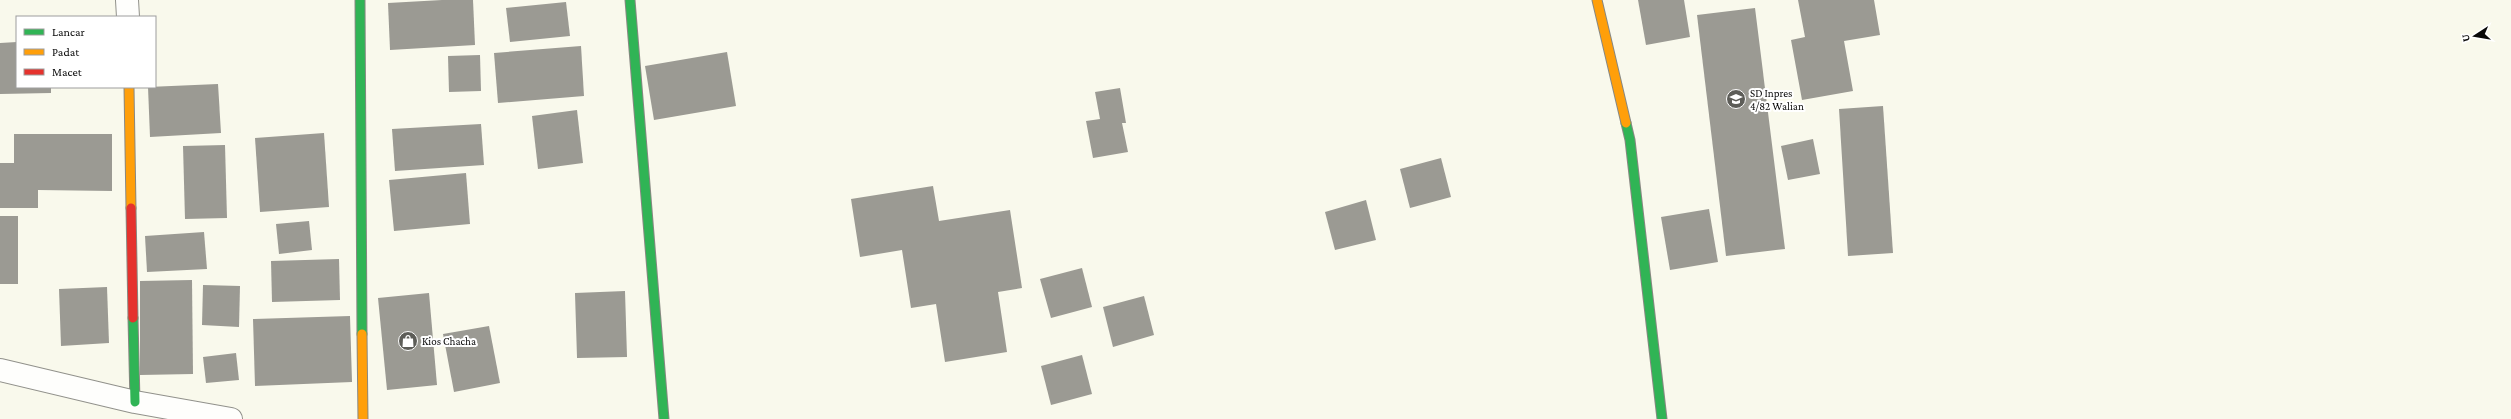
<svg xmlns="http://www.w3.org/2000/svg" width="2511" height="419" font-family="'Crimson Pro',serif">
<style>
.building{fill:#9b9a93}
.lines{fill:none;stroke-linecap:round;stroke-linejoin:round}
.street-casing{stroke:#91918b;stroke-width:24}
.fast-casing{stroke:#888882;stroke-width:11}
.slow-casing{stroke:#888882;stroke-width:11}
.jam-casing{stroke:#888882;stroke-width:11}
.street{stroke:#fefefc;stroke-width:22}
.fast{stroke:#30b455;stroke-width:9}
.slow{stroke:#ff9f0a;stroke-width:9}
.jam{stroke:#e5322d;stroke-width:9}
.labels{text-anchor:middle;stroke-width:4;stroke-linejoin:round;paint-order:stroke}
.poi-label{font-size:11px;fill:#090909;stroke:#fff;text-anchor:start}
</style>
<rect width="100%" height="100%" fill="#f9f9ec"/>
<g class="building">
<polygon points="442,0 473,0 475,45 390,50 388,3"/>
<polygon points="1638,0 1684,0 1690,37 1646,45"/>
<polygon points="1798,0 1874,0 1880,35 1844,41 1853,91 1802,100 1791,40 1805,37"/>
<polygon points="566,2 570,36 510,42 506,8"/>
<polygon points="1755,8 1785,249 1726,256 1697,15"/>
<polygon points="17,42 17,87 51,87 51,93 0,94 0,43"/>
<polygon points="581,46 584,96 498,103 494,53"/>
<polygon points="727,52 736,106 654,120 645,66"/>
<polygon points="480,55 481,91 449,92 448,56"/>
<polygon points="218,84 221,133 150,137 148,87"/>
<polygon points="1120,88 1126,123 1122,123 1128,152 1093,158 1086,121 1100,119 1095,92"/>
<polygon points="1883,106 1893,253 1848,256 1839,109"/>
<polygon points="577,110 583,163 538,169 532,116"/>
<polygon points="481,124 484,165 395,171 392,129"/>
<polygon points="324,133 329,207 260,212 255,138"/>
<polygon points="14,134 112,134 112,191 38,190 38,208 0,208 0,163 14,163"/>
<polygon points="1813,139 1820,174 1788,180 1781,146"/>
<polygon points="225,145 227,218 185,219 183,146"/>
<polygon points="1441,158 1451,197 1410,208 1400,169"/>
<polygon points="466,173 470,224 394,231 389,180"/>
<polygon points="933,186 939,221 1010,210 1022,288 998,292 1007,352 945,362 936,304 911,308 902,250 860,257 851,199"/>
<polygon points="1366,200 1376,240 1335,250 1325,212"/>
<polygon points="1709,209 1718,262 1670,270 1661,217"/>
<rect x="0" y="216" width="18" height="68"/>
<polygon points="309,221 312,250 279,254 276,224"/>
<polygon points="204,232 207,269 147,272 145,236"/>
<polygon points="339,259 340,300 272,302 271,261"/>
<polygon points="1082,268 1092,307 1051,318 1040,279"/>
<polygon points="192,280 193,374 140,375 140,281"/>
<polygon points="203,285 240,286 239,327 202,325"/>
<polygon points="107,287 109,343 61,346 59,289"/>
<polygon points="625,291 627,357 577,358 575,293"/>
<polygon points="429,293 437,385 387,390 378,298"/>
<polygon points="1144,296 1154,335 1113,347 1103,307"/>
<polygon points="350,316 352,382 255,386 253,319"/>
<polygon points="489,326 500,383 454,392 443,334"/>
<polygon points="236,353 239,380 206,383 203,357"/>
<polygon points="1082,355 1092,394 1051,405 1041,366"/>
</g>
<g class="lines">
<defs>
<g id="street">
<polyline points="127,0 128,17"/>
<polyline points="0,370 135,402 231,419"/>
</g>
<g id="fast">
<polyline points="360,0 362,334"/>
<polyline points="630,0 664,419"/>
<polyline points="1626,123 1630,140 1662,419"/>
<polyline points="133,318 135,402"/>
</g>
<g id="slow">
<polyline points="1597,0 1626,123"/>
<polyline points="129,87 131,208"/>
<polyline points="362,334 363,419"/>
</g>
<polyline id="jam" points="131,208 133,318"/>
</defs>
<use href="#street" class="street-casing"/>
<use href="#fast" class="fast-casing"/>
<use href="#slow" class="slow-casing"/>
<use href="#jam" class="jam-casing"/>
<use href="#street" class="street"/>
<use href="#fast" class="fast"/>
<use href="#slow" class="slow"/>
<use href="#jam" class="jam"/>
</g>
<defs>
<symbol id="school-disc" viewBox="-11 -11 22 22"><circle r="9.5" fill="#5d5d58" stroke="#fff"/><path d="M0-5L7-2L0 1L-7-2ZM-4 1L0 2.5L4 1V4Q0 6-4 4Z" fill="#fff"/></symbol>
<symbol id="shop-disc" viewBox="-11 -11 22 22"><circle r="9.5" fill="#5d5d58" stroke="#fff"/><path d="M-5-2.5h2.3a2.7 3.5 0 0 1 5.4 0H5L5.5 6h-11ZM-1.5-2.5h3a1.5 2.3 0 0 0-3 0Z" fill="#fff"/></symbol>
</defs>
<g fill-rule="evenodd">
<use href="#school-disc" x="1725" y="88" width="22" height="22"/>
<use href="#shop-disc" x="397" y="330" width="22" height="22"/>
</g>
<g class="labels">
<g class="poi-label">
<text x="1750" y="97">SD Inpres<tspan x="1750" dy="13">4/82 Walian</tspan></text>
<text x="422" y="345">Kios Chacha</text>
</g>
</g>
<rect x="16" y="16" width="140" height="72" fill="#ffffff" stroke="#9d9d9d"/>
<rect x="24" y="29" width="20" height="6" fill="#30b455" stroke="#9d9d9d"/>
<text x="52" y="36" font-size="12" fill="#090909">Lancar</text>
<rect x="24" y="49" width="20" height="6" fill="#ff9f0a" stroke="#9d9d9d"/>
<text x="52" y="56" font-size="12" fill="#090909">Padat</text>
<rect x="24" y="69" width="20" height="6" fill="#e5322d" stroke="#9d9d9d"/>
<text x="52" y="76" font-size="12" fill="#090909">Macet</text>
<g transform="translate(2475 36) rotate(258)" stroke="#ffffff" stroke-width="3" paint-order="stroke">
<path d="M0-3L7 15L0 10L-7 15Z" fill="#090909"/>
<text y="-6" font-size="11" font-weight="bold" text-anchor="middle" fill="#090909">U</text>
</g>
</svg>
